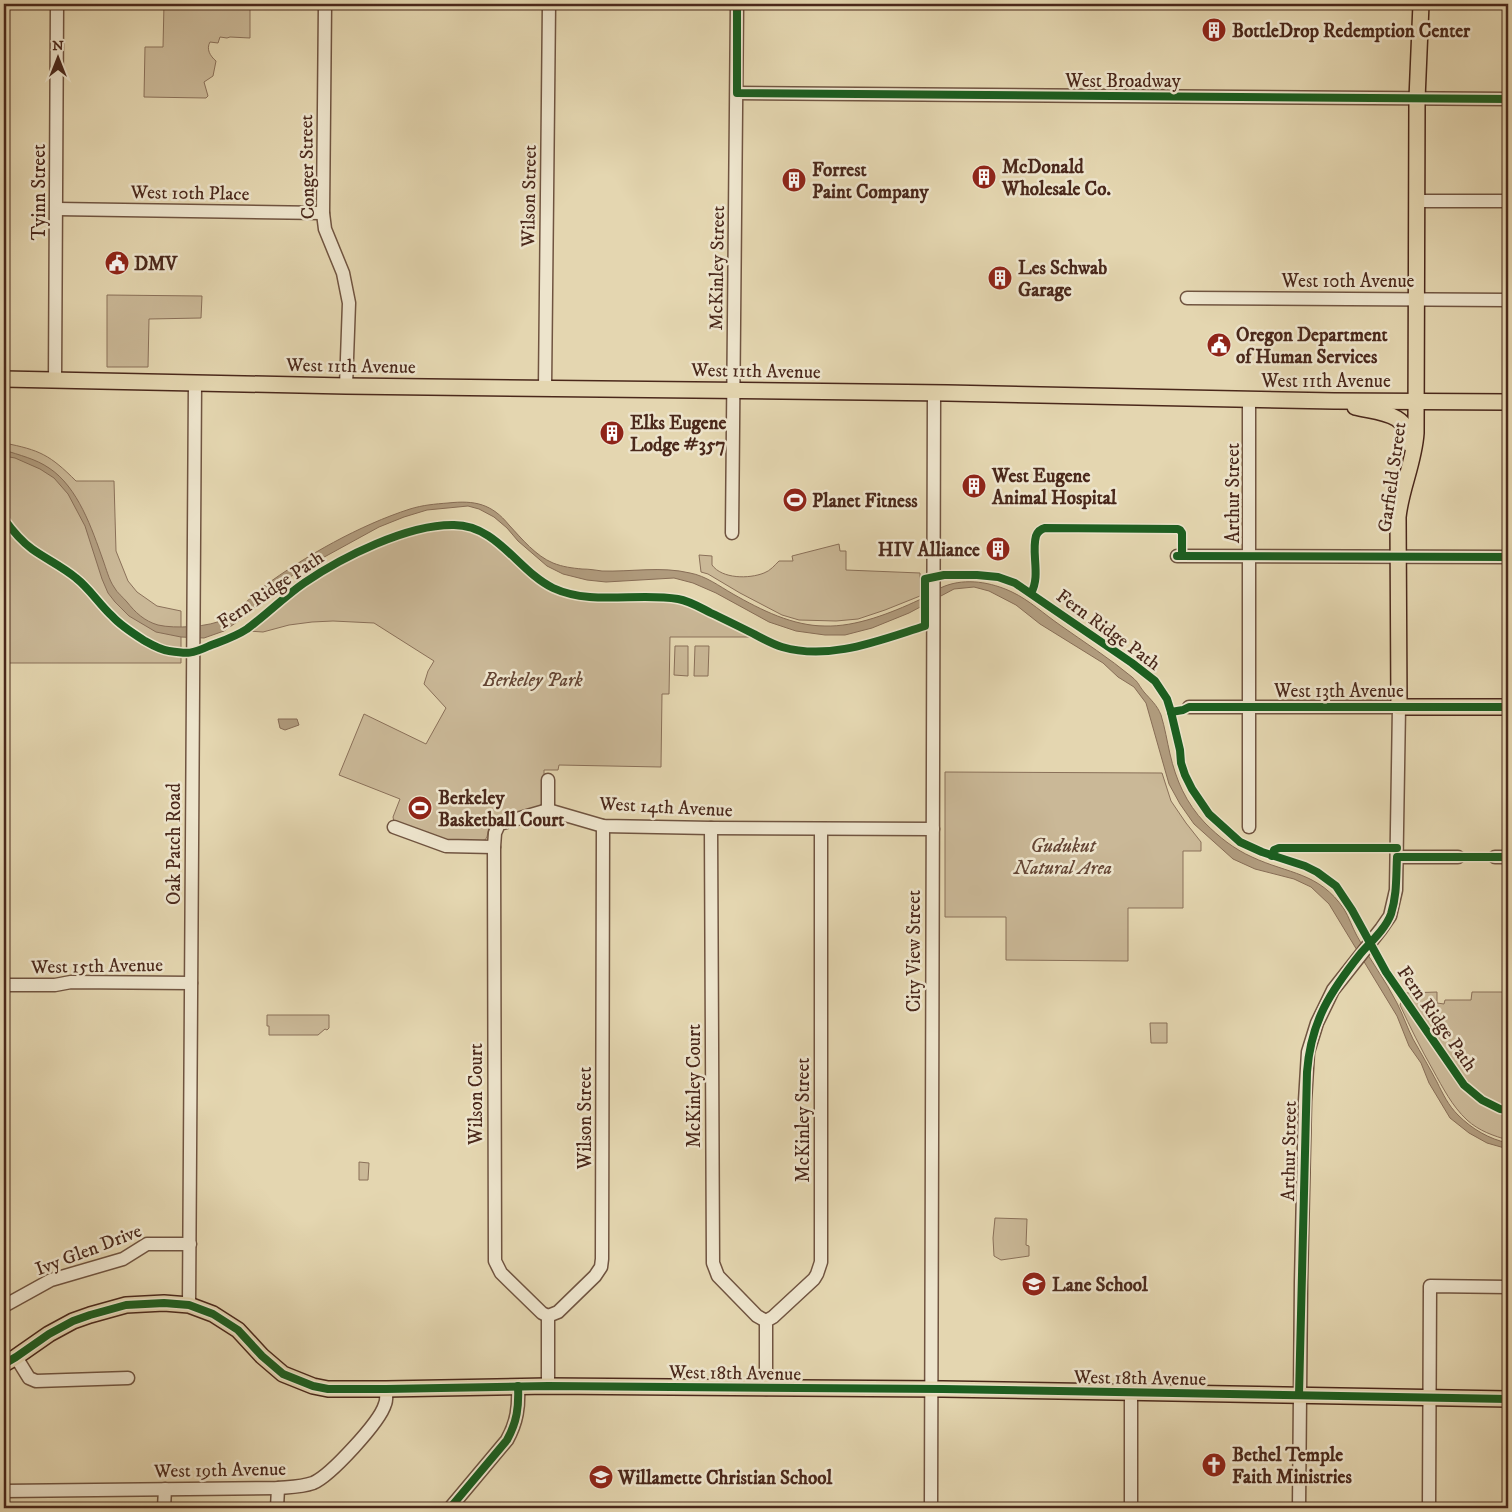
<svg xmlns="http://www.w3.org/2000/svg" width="1512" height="1512" font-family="'IM FELL DW Pica',serif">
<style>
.green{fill:#cab897;stroke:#8a7059}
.water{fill:#b09b7d;stroke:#876d56}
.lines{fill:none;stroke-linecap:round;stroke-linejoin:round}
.minor-casing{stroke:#705440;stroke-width:15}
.major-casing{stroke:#4a281b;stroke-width:18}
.minor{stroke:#ede4cc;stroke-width:12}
.major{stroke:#e4d6b0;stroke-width:15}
.cycleway-casing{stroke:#ede4cc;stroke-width:11}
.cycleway{stroke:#1b5e20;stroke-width:8}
.labels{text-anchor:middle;stroke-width:5;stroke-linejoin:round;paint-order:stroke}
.poi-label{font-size:19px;font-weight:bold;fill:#4a281b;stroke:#ede4cc;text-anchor:start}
.street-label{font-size:19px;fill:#4a281b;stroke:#ede4cc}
.park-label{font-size:19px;font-style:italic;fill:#644534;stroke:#ede4cc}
</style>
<rect width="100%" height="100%" fill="#e4d6b0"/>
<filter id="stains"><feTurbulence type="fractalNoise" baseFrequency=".004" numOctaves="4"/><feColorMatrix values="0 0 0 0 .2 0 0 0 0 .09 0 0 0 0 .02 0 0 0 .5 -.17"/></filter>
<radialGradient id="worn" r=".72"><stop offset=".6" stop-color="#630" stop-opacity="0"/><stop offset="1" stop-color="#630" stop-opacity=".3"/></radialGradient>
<g class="green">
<path d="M164,4H250V38L230,37L227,38L220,37L218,43L210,42C206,49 210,56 216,61L213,76L204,82L208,96L206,98L144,97L145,47H163Z"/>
<polygon points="107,295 202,296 201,318 149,319 148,367 107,367"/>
<path d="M4,443C40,450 50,455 76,481H114L116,551L128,581L137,592L157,606L181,611V663H4Z"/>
<path d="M459,527C496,534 515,570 546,587C573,600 604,600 633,600C644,599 656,598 667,600C695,603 730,625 755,637H670L669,694H662L661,767L559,765L558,770H544V801L538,807L494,819L489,827L487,837L485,840L476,842L443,841L394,822L393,817L400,799L339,775L364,714L426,744L446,708L424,684L428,671L434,661L374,623L333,621L312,622L289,625L263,632L248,631C267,616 287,597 307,584C353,554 404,529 459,527Z"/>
<path d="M839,544L840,551H846V570L920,573V596L885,610L858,619L836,621L799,620L782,615L740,593L708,574L701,572L699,555L712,556V565C722,579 749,579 764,573C770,571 775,565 779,561H793L792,556Z"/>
<polygon points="675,646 688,646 688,676 674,675"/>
<polygon points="695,646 709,646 708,676 694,676"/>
<polygon points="945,772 1162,773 1171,801 1186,823 1201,842 1201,851 1183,851 1183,908 1128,908 1128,961 1006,960 1006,917 945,917"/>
<path d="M1437,992V1003L1444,1004L1445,1000H1471L1472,992H1508V1140C1494,1136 1479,1131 1467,1120C1452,1106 1443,1088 1433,1070C1421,1049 1410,1027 1400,1005L1405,993Z"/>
<polygon points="267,1015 329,1015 329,1028 327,1030 325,1029 318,1035 269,1035 269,1026 267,1026"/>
<polygon points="1150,1023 1167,1023 1167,1043 1151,1043"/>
<polygon points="359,1162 369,1163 368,1180 359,1180"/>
<polygon points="995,1218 1027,1219 1026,1245 1029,1246 1029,1256 1001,1260 994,1256 993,1238"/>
</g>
<g class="water">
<path d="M4,450C19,455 36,459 49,468C78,487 92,529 103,560C106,568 109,580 114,587C117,593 123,597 127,602C135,612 144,621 158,625C175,629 210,627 225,619C239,611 250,597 263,587C305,556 360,525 410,509C423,505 435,504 448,503C475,500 492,504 509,525C522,539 536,556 553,563C563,567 572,568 582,569C589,569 595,570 602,571C631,572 661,566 690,573C706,576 719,586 733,594C761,610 793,626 825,626C856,627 891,613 919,600C928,595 936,589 945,586C966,578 991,582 1012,592C1029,600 1044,614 1060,625C1084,642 1109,658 1132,677C1140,684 1137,683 1144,692C1151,700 1157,705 1161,715C1165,728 1167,741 1170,754C1176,780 1186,803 1205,823C1219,837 1234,849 1252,857C1288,874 1319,872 1344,909C1349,917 1352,927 1357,936C1369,959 1385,979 1397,1003C1403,1015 1407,1027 1413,1039C1421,1053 1429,1067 1437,1082C1443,1094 1448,1105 1458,1115C1472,1129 1489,1139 1508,1143V1149L1487,1143L1469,1133L1450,1118L1429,1083L1421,1063L1409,1046L1397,1016L1329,904L1311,887L1294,879L1255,869L1233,859L1194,824L1180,804L1169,784L1146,703L1134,687L1118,677L1103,663L1040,624L1016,605L989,591L974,587L954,589L909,613L872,628L845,635H825L796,631L769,622L716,593L693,583L674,578L606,582L587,580L563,574L547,566L518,541L507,528L494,517L479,509L468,506L427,510L404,517L379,527L297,572L271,591L247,615L224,631L204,638L181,637L156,632L129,616L115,602L108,593L102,579L85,526L68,494L54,478L40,469L15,458L4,456Z"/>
<polygon points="278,719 297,719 299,725 285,730 280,728"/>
</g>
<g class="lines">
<defs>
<g id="minor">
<polyline points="325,4 323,213 325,229 343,273 349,303 346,386"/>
<polyline points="737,93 1508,99"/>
<polyline points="1416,201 1508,201"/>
<polyline points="57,209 323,213"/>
<polyline points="1187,298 1508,300"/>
<polyline points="55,381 57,4"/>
<polyline points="545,388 549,4"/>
<polyline points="732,533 737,4"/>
<polyline points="1177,556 1508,557"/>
<polyline points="1189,707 1399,707 1396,890 1390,916 1381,929 1333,990 1317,1023 1308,1052 1305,1101 1301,1282 1299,1508"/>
<polyline points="548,810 548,780"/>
<polyline points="394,827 446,846 494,847 495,833 499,824 548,810 603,826 711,828 933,829"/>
<polyline points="1249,827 1249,400"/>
<polyline points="711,828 713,1263 718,1276 757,1316 766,1321"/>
<polyline points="494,847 495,1261 501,1273 542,1313 548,1316"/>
<polyline points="1397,857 1458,857"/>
<polyline points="1495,857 1508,857"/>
<polyline points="4,985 55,985 71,982 191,983"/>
<polyline points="189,1305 195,383"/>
<polyline points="4,1306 51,1280 123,1259 147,1244 190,1244"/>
<polyline points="16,1357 29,1378 36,1381 128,1378"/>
<polyline points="548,1386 548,1316 558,1312 595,1276 601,1267 602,1259 603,826"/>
<polyline points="766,1389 766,1321 773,1317 814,1279 817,1274 821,1262 821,829"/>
<path d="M4,1491L278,1488C290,1487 302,1487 313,1483C330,1476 380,1422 385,1404C387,1400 386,1394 386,1389"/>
<polyline points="164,1508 165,1489"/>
<polyline points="277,1508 278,1488"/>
<path d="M450,1508L507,1440C517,1422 519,1407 518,1386"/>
<polyline points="931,1508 934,393"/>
<polyline points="1131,1508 1131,1393"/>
<polyline points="1429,1508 1430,1286 1508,1287"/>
</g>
<g id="major">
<path d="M1421,4L1417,99L1416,433C1414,463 1401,488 1398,517L1399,707H1508"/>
<polyline points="4,379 346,386 947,393 1334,401 1508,402"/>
<path d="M1355,407C1379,413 1409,412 1410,444"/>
<polyline points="4,1364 16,1357 49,1334 73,1321 90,1315 126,1305 164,1303 189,1305 213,1314 238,1330 262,1356 283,1374 313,1386 328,1389 386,1389 548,1386 943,1389 1508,1399"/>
</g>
</defs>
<use href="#minor" class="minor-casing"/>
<use href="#major" class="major-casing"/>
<use href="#minor" class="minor"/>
<use href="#major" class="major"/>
<defs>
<g id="cycleway">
<polyline points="737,4 737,93 1508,99"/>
<path d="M4,519C12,530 21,541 32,549C46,559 63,567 76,578C90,589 99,604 112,616C121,626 134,634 145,641C152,645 161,650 169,651C188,654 192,654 209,646C222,641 235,637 247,629C267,614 284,597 304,583C342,557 408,524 454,525C497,525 518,571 553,588C592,606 637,592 678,599C690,601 701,608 711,613C726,620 740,627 754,634C763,639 772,644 782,647C830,661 880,640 925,626V579L944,575H977L998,577L1015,583L1132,663L1155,681L1167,699L1171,712L1180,750L1181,763L1185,775L1192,789L1209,814L1240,842L1262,852L1305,866L1317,872L1336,886L1352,910L1386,972L1464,1085L1482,1100L1500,1109L1508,1110"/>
<polyline points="1177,556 1508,557"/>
<path d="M1031,593C1041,576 1031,553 1036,536C1038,531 1041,529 1045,528L1178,529L1180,530L1182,533V556"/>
<polyline points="1171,712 1183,710 1189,707 1508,707"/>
<polyline points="1272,856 1274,850 1279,848 1397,848"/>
<polyline points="4,1364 16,1357 49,1334 73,1321 90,1315 126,1305 164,1303 189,1305 213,1314 238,1330 262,1356 283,1374 313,1386 328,1389 386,1389 548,1386 943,1389 1508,1399"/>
<path d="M1299,1395L1307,1072C1311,1021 1330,992 1361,953C1371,942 1386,928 1391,914C1397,895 1396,877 1397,857H1508"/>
<path d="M450,1508L507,1440C517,1422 519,1407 518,1386"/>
</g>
</defs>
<use href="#cycleway" class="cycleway-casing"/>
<use href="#cycleway" class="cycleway"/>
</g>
<defs>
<symbol id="building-disc" viewBox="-11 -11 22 22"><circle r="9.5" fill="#8f2418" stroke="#ede4cc"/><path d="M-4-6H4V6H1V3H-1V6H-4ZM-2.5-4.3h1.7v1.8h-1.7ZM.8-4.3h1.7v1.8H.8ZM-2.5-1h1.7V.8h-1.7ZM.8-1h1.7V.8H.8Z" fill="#fff"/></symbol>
<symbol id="civic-disc" viewBox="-11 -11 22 22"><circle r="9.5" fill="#8f2418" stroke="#ede4cc"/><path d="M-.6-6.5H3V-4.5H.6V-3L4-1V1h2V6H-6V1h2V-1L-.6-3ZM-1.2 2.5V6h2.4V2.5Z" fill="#fff"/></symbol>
<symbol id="stadium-disc" viewBox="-11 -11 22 22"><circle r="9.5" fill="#8f2418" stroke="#ede4cc"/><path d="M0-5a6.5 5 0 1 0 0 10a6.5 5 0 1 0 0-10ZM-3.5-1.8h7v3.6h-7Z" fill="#fff"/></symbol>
<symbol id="school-disc" viewBox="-11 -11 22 22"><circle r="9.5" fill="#8f2418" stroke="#ede4cc"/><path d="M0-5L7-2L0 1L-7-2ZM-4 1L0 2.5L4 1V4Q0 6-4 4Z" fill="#fff"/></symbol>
<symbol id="church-disc" viewBox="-11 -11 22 22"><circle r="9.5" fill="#8f2418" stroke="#ede4cc"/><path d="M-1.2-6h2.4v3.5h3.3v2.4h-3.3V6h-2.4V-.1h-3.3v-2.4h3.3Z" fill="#fff"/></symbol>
</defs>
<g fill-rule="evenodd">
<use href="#building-disc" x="1200" y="16" width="28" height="28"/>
<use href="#building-disc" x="970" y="163" width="28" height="28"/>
<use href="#building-disc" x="780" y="166" width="28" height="28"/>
<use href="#civic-disc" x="103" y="249" width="28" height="28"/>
<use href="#building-disc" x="986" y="264" width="28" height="28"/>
<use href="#civic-disc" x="1205" y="331" width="28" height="28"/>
<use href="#building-disc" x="598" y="419" width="28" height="28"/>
<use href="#building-disc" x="960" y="472" width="28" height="28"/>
<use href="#stadium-disc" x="781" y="486" width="28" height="28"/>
<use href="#building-disc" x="984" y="535" width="28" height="28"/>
<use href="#stadium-disc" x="406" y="794" width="28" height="28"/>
<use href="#school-disc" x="1020" y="1270" width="28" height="28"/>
<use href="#church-disc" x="1200" y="1451" width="28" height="28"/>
<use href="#school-disc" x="587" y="1463" width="28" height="28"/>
</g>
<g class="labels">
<g class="poi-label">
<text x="1232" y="37">BottleDrop Redemption Center</text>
<text x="1002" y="173">McDonald<tspan x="1002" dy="22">Wholesale Co.</tspan></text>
<text x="812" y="176">Forrest<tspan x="812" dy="22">Paint Company</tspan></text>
<text x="134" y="270">DMV</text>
<text x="1018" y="274">Les Schwab<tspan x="1018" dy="22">Garage</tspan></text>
<text x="1236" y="341">Oregon Department<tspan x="1236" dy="22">of Human Services</tspan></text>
<text x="630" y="429">Elks Eugene<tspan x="630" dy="22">Lodge #357</tspan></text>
<text x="992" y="482">West Eugene<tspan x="992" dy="22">Animal Hospital</tspan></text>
<text x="812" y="507">Planet Fitness</text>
<text x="980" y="556" text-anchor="end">HIV Alliance</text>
<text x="438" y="804">Berkeley<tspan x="438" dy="22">Basketball Court</tspan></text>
<text x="1052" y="1291">Lane School</text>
<text x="1232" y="1461">Bethel Temple<tspan x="1232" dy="22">Faith Ministries</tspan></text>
<text x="618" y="1484">Willamette Christian School</text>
</g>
<g class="street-label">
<text x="1123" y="87">West Broadway</text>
<text transform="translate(306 167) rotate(-91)" y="7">Conger Street</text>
<text transform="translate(38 192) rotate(-90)" y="7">Tyinn Street</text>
<text transform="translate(190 192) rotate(1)" y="7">West 10th Place</text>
<text transform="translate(528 196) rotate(-89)" y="7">Wilson Street</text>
<text transform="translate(716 268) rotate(-89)" y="7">McKinley Street</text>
<text x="1348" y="287">West 10th Avenue</text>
<text transform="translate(351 365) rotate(1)" y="7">West 11th Avenue</text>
<text transform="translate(756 370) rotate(1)" y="7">West 11th Avenue</text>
<text x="1326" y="387">West 11th Avenue</text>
<text transform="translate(1391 477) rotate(-82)" y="7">Garfield Street</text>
<text transform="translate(1232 493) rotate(-90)" y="7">Arthur Street</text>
<text transform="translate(270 589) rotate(-34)" y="7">Fern Ridge Path</text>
<text transform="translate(1109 629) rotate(36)" y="7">Fern Ridge Path</text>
<text x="1339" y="697">West 13th Avenue</text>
<text transform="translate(666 806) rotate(3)" y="7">West 14th Avenue</text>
<text transform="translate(173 844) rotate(-90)" y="7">Oak Patch Road</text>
<text transform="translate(913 951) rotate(-90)" y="7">City View Street</text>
<text transform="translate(97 965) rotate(-1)" y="7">West 15th Avenue</text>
<text transform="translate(1438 1018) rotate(55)" y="7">Fern Ridge Path</text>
<text transform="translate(693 1086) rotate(-90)" y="7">McKinley Court</text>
<text transform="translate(475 1094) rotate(-90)" y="7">Wilson Court</text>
<text transform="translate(584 1118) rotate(-90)" y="7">Wilson Street</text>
<text transform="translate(802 1120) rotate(-90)" y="7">McKinley Street</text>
<text transform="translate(1288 1151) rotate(-89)" y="7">Arthur Street</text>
<text transform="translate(88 1249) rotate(-21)" y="7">Ivy Glen Drive</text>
<text transform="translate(735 1372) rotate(1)" y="7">West 18th Avenue</text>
<text transform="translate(1140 1377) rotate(1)" y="7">West 18th Avenue</text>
<text transform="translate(220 1469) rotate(-1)" y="7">West 19th Avenue</text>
</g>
<g class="park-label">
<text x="533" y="686">Berkeley Park</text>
<text x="1063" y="852">Gudukut<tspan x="1063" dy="22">Natural Area</tspan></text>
</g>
</g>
<rect width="1512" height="1512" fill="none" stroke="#e4d6b0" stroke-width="20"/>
<rect x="5" y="5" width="1502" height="1502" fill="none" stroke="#4a281b" stroke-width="2.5"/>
<rect x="10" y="10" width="1492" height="1492" fill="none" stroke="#4a281b"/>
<g transform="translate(58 58)" stroke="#ede4cc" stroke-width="4" paint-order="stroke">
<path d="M0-4L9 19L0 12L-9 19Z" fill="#4a281b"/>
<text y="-8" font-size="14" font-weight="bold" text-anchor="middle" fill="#4a281b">N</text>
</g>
<rect width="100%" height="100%" filter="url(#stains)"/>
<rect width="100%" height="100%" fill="url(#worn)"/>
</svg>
